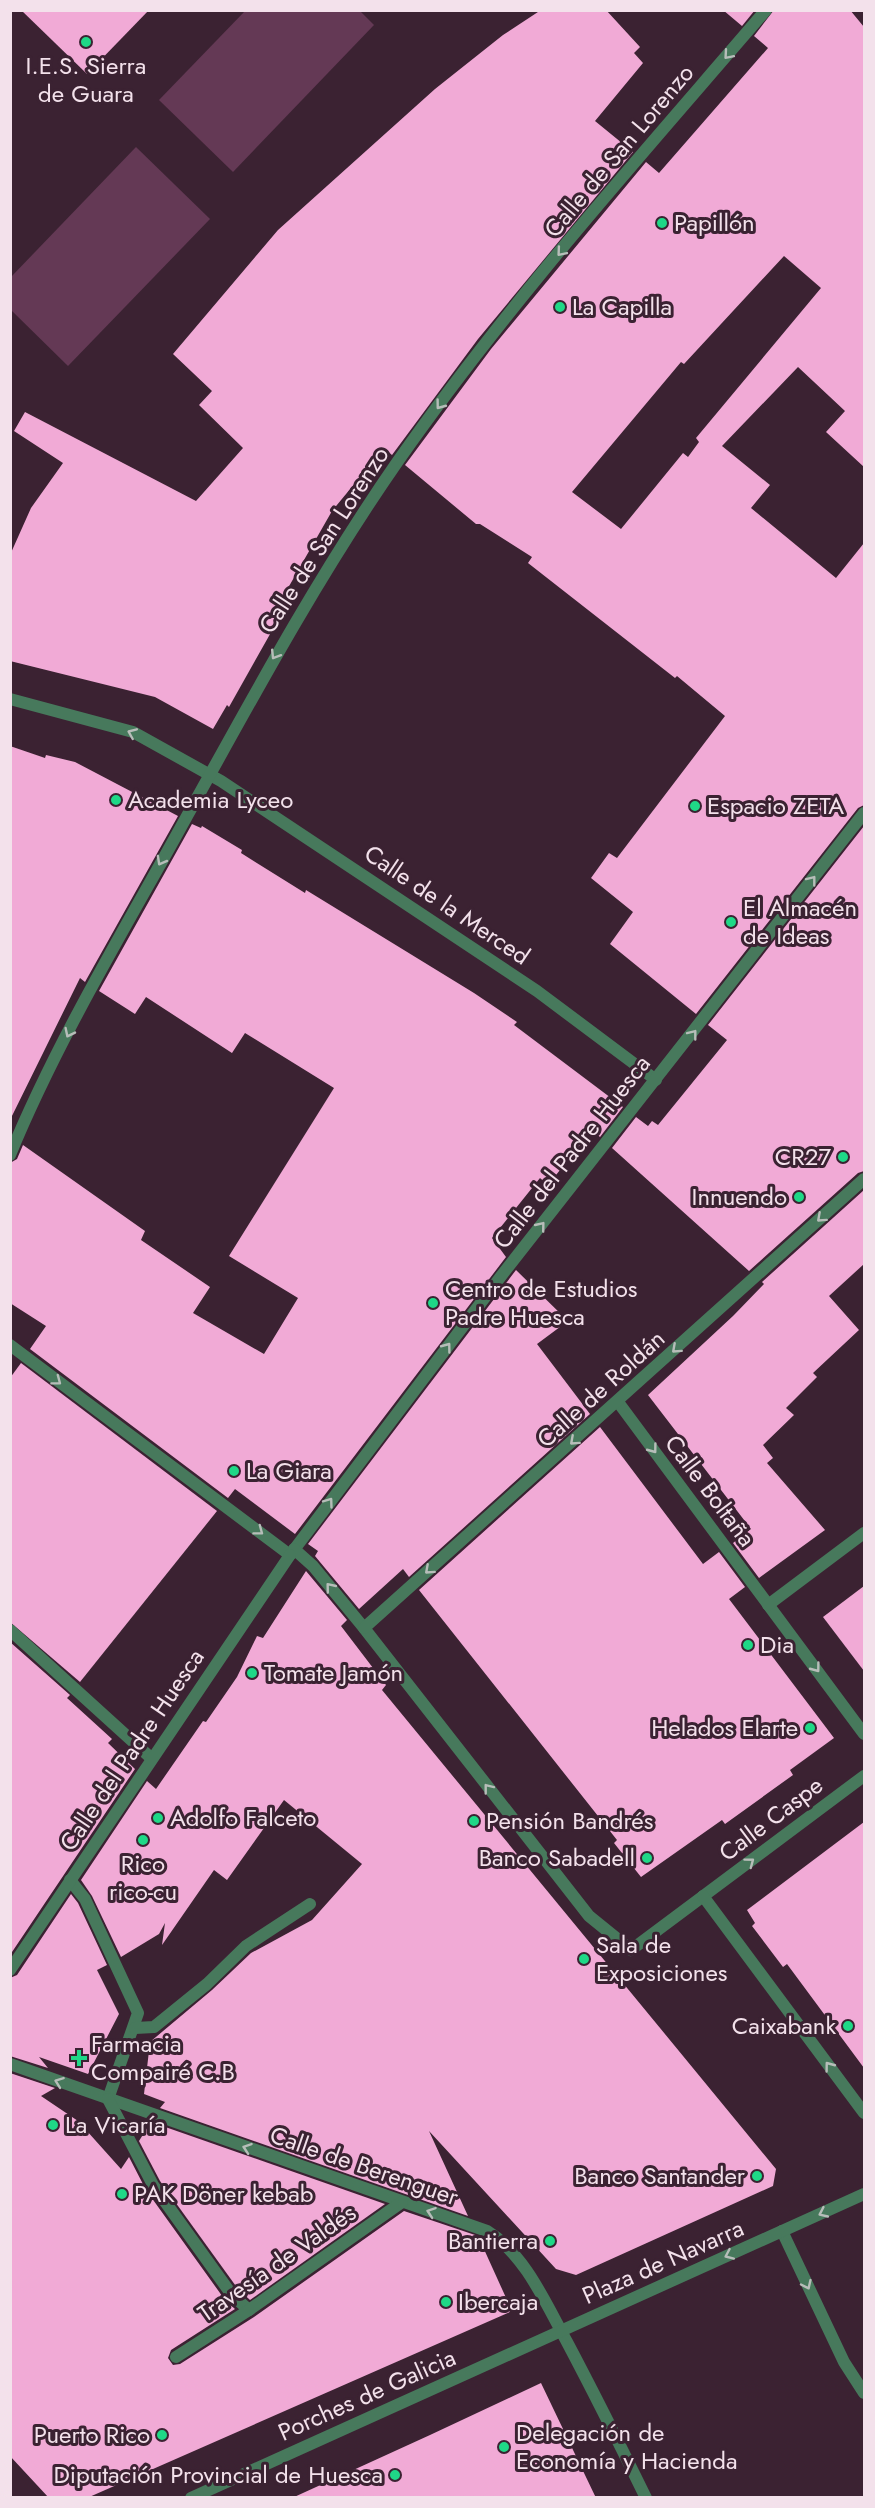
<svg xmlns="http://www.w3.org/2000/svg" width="875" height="2508" font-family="Jost,sans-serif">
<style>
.green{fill:#643955}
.building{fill:#f1aad6;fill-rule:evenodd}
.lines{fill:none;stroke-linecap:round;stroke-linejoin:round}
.street{stroke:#47795c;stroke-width:12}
.oneway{stroke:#b7bdb9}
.poi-dot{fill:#1fd887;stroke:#3b2232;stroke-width:2}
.labels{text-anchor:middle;stroke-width:6;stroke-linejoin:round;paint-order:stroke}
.poi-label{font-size:24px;fill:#f3e1eb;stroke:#3b2232;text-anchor:start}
.street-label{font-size:24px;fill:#f3e1eb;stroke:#3b2232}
</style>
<rect width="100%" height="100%" fill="#3b2232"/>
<g class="green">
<polygon points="245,11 360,11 374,25 233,172 159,100"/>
<polygon points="136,147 210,219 68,366 11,310 11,277"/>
</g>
<g class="building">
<polygon points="21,10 149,10 87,74"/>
<polygon points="541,10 606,10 640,47 634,53 643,63 595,121 633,152 478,339 392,455 384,448 332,511 272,616 278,620 229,707 227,705 213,729 155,697 10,661 10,555 31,508 63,463 14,431 25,412 196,501 243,448 199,405 212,391 173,354 278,230 435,89 503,35"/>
<polygon points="723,10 755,10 742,26"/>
<path d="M774,10H850L864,27V467L826,432L845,411L798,367L722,446L770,485L751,508L836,578L864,543V805L858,808L696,1014L610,944L633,912L591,878L609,853L617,858L725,716L677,676L675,678L528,563L532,557L480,524H476L405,465L491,349L646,162L659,173L768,48L754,36ZM784,256L821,288L696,438L699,442L688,457L683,453L621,529L572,492L681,362L684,364Z"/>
<polygon points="10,746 45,758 46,755 75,762 178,816 85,982 80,978 10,1120"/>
<polygon points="192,824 201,828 202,826 242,850 241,853 305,893 306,890 474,993 517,1022 514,1025 623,1107 600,1137 592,1130 548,1185 540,1178 492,1238 506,1257 295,1534 235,1489 228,1498 30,1349 46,1326 10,1303 10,1163 17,1159 23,1145 145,1231 141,1240 210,1287 193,1313 264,1354 298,1298 229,1256 334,1088 245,1033 232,1053 146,997 135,1014 99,991"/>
<polygon points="864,826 864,1171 858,1173 749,1271 612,1148 636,1117 648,1126 652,1121 658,1125 727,1040 708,1025"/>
<polygon points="864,1190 864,1264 829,1296 859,1330 813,1373 817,1377 786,1408 794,1415 763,1445 773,1458 767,1463 825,1530 759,1578 733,1543 751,1529 648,1395 733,1316 764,1284 762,1282"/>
<polygon points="516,1270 568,1321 537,1344 590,1414 409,1577 403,1569 359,1609 315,1556 318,1551 308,1544"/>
<polygon points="21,1363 217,1511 80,1682 10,1622 10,1378"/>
<polygon points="600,1427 703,1564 719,1552 745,1587 729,1599 834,1738 790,1770 793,1775 725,1824 722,1820 641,1877 614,1843 617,1840 419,1590"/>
<polygon points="306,1571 347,1620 341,1626 386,1685 382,1690 776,2169 773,2186 576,2275 556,2269 429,2131 468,2216 160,2108 165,2102 144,2094 150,2042 212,1990 251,1953 312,1920 362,1864 284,1800 227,1880 214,1870 162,1945 165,1923 159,1934 121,1957 92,1896 81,1880 147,1781 156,1789 203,1721 206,1722 237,1677 257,1636 263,1638"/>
<polygon points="864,1586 864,1671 823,1617"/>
<polygon points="10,1642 70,1695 67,1698 112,1739 108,1743 135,1769 10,1955"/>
<polygon points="864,1822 864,2068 787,1964 783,1967 752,1926 755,1923 747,1910"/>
<polygon points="71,1894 78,1903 107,1965 97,1970 119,2014 88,2074 39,2057 48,2068 10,2056 10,1978 17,1975"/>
<polygon points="10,2073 55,2088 41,2096 78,2121 121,2169 129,2157 146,2190 225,2300 235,2309 171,2350 168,2358 173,2365 180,2364 254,2317 404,2211 478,2236 512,2311 87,2498 49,2498 10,2456"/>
<polygon points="151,2122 385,2204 250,2300 238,2289 160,2181 139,2141"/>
<polygon points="541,2383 596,2498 292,2498 430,2435"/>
</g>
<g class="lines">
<g class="street">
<polyline points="10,699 133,732 221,781 537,991 656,1080"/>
<path d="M10,1155C53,1051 111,952 166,854C240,721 311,586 398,461C509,302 640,157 766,10"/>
<polyline points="10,1345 290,1555 505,1271 864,813"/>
<polyline points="618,1402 864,1734"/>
<polyline points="294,1549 313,1566 364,1628 589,1916 631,1950 864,1776"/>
<polyline points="768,1605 864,1533"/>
<polyline points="364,1628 864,1179"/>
<polyline points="10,1630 151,1758"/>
<polyline points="70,1880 85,1899 138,2013 108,2099"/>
<polyline points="703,1896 864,2113"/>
<polyline points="10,1970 290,1555"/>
<polyline points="135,2028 154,2027 207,1984 246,1946 310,1904"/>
<path d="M10,2064L487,2231C525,2254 546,2304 567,2342C594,2393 620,2445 646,2498"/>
<polyline points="108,2099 153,2185 232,2295 249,2310"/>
<polyline points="782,2231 844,2362 864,2393"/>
<polyline points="176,2357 249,2310 402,2202"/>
<polyline points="191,2498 864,2194"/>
</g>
</g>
<defs><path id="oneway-chevron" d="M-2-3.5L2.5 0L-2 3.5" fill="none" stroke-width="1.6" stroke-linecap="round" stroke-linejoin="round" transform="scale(1.5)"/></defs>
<g class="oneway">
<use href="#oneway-chevron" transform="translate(728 55) rotate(131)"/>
<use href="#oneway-chevron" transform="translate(561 252) rotate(130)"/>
<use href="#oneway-chevron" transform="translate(440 405) rotate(127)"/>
<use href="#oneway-chevron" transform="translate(275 655) rotate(122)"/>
<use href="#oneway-chevron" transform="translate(132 733) rotate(-157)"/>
<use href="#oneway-chevron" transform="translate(161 861) rotate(119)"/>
<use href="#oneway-chevron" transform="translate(812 880) rotate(-52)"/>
<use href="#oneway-chevron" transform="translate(69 1033) rotate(116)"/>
<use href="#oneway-chevron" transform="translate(693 1034) rotate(-52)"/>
<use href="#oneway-chevron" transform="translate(821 1218) rotate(138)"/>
<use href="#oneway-chevron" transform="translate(541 1226) rotate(-51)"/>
<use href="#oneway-chevron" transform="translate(447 1347) rotate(-53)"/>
<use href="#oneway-chevron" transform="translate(676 1349) rotate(138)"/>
<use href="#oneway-chevron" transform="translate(57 1381) rotate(37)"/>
<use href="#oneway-chevron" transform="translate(574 1441) rotate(138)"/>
<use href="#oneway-chevron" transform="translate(653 1449) rotate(53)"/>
<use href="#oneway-chevron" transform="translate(329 1502) rotate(-54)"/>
<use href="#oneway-chevron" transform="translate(259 1531) rotate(37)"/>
<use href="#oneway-chevron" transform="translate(429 1570) rotate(138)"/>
<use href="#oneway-chevron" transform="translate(330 1587) rotate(-129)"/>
<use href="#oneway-chevron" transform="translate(816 1668) rotate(53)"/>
<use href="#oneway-chevron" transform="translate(488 1788) rotate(-128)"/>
<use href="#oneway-chevron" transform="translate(750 1862) rotate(-37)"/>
<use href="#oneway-chevron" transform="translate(829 2066) rotate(-127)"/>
<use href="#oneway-chevron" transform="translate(59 2082) rotate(-160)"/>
<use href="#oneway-chevron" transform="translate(247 2148) rotate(-161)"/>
<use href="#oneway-chevron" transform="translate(431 2212) rotate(-161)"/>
<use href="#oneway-chevron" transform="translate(823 2213) rotate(155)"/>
<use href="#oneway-chevron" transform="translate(729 2255) rotate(156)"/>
<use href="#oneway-chevron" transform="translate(807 2285) rotate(65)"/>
</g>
<g class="poi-dot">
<circle cx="86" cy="42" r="6"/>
<circle cx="662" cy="223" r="6"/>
<circle cx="560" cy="307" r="6"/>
<circle cx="116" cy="800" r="6"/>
<circle cx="695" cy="806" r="6"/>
<circle cx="731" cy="922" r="6"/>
<circle cx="843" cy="1157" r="6"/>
<circle cx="799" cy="1197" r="6"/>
<circle cx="433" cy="1303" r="6"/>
<circle cx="234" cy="1471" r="6"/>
<circle cx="748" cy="1645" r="6"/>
<circle cx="252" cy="1673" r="6"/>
<circle cx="810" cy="1728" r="6"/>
<circle cx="158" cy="1818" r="6"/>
<circle cx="474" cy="1821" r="6"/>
<circle cx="143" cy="1840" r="6"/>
<circle cx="647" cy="1858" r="6"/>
<circle cx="584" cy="1959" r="6"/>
<circle cx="848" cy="2026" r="6"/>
<path d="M76 2049h6v6h6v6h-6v6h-6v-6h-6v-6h6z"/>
<circle cx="53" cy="2125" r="6"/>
<circle cx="757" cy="2176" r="6"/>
<circle cx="122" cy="2194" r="6"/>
<circle cx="550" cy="2241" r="6"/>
<circle cx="446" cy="2302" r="6"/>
<circle cx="162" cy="2435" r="6"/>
<circle cx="504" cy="2447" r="6"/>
<circle cx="395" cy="2475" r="6"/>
</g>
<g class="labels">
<g class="poi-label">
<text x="86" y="74" text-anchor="middle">I.E.S. Sierra<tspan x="86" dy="28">de Guara</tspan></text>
<text x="674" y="231">Papillón</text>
<text x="572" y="315">La Capilla</text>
<text x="128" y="808">Academia Lyceo</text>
<text x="707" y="814">Espacio ZETA</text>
<text x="743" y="916">El Almacén<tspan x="743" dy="28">de Ideas</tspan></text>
<text x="831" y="1165" text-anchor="end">CR27</text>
<text x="787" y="1205" text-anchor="end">Innuendo</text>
<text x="445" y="1297">Centro de Estudios<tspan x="445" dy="28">Padre Huesca</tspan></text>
<text x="246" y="1479">La Giara</text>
<text x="760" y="1653">Dia</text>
<text x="264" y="1681">Tomate Jamón</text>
<text x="798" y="1736" text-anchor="end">Helados Elarte</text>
<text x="170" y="1826">Adolfo Falceto</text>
<text x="486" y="1829">Pensión Bandrés</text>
<text x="635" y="1866" text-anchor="end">Banco Sabadell</text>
<text x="143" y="1872" text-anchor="middle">Rico<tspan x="143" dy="28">rico-cu</tspan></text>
<text x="596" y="1953">Sala de<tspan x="596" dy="28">Exposiciones</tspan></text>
<text x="836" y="2034" text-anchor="end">Caixabank</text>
<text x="91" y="2052">Farmacia<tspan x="91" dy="28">Compairé C.B</tspan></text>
<text x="65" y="2133">La Vicaría</text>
<text x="745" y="2184" text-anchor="end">Banco Santander</text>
<text x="134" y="2202">PAK Döner kebab</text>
<text x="538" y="2249" text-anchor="end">Bantierra</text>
<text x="458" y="2310">Ibercaja</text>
<text x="516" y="2441">Delegación de<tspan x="516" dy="28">Economía y Hacienda</tspan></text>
<text x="150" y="2443" text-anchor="end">Puerto Rico</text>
<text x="383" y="2483" text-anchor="end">Diputación Provincial de Huesca</text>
</g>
<g class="street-label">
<text transform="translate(619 151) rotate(-50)" y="8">Calle de San Lorenzo</text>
<text transform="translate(324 540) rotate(-57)" y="8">Calle de San Lorenzo</text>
<text transform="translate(447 905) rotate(34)" y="8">Calle de la Merced</text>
<text transform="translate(572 1152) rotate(-52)" y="8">Calle del Padre Huesca</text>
<text transform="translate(601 1389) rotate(-42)" y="8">Calle de Roldán</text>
<text transform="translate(710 1491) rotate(53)" y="8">Calle Boltaña</text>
<text transform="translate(132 1750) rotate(-56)" y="8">Calle del Padre Huesca</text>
<text transform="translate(771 1819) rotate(-37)" y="8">Calle Caspe</text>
<text transform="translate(364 2166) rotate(19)" y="8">Calle de Berenguer</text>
<text transform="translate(663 2262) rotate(-24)" y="8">Plaza de Navarra</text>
<text transform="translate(277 2263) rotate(-35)" y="8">Travesía de Valdés</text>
<text transform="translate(367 2395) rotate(-24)" y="8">Porches de Galicia</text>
</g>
</g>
<rect width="875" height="2508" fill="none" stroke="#f3e1eb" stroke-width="24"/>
</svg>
